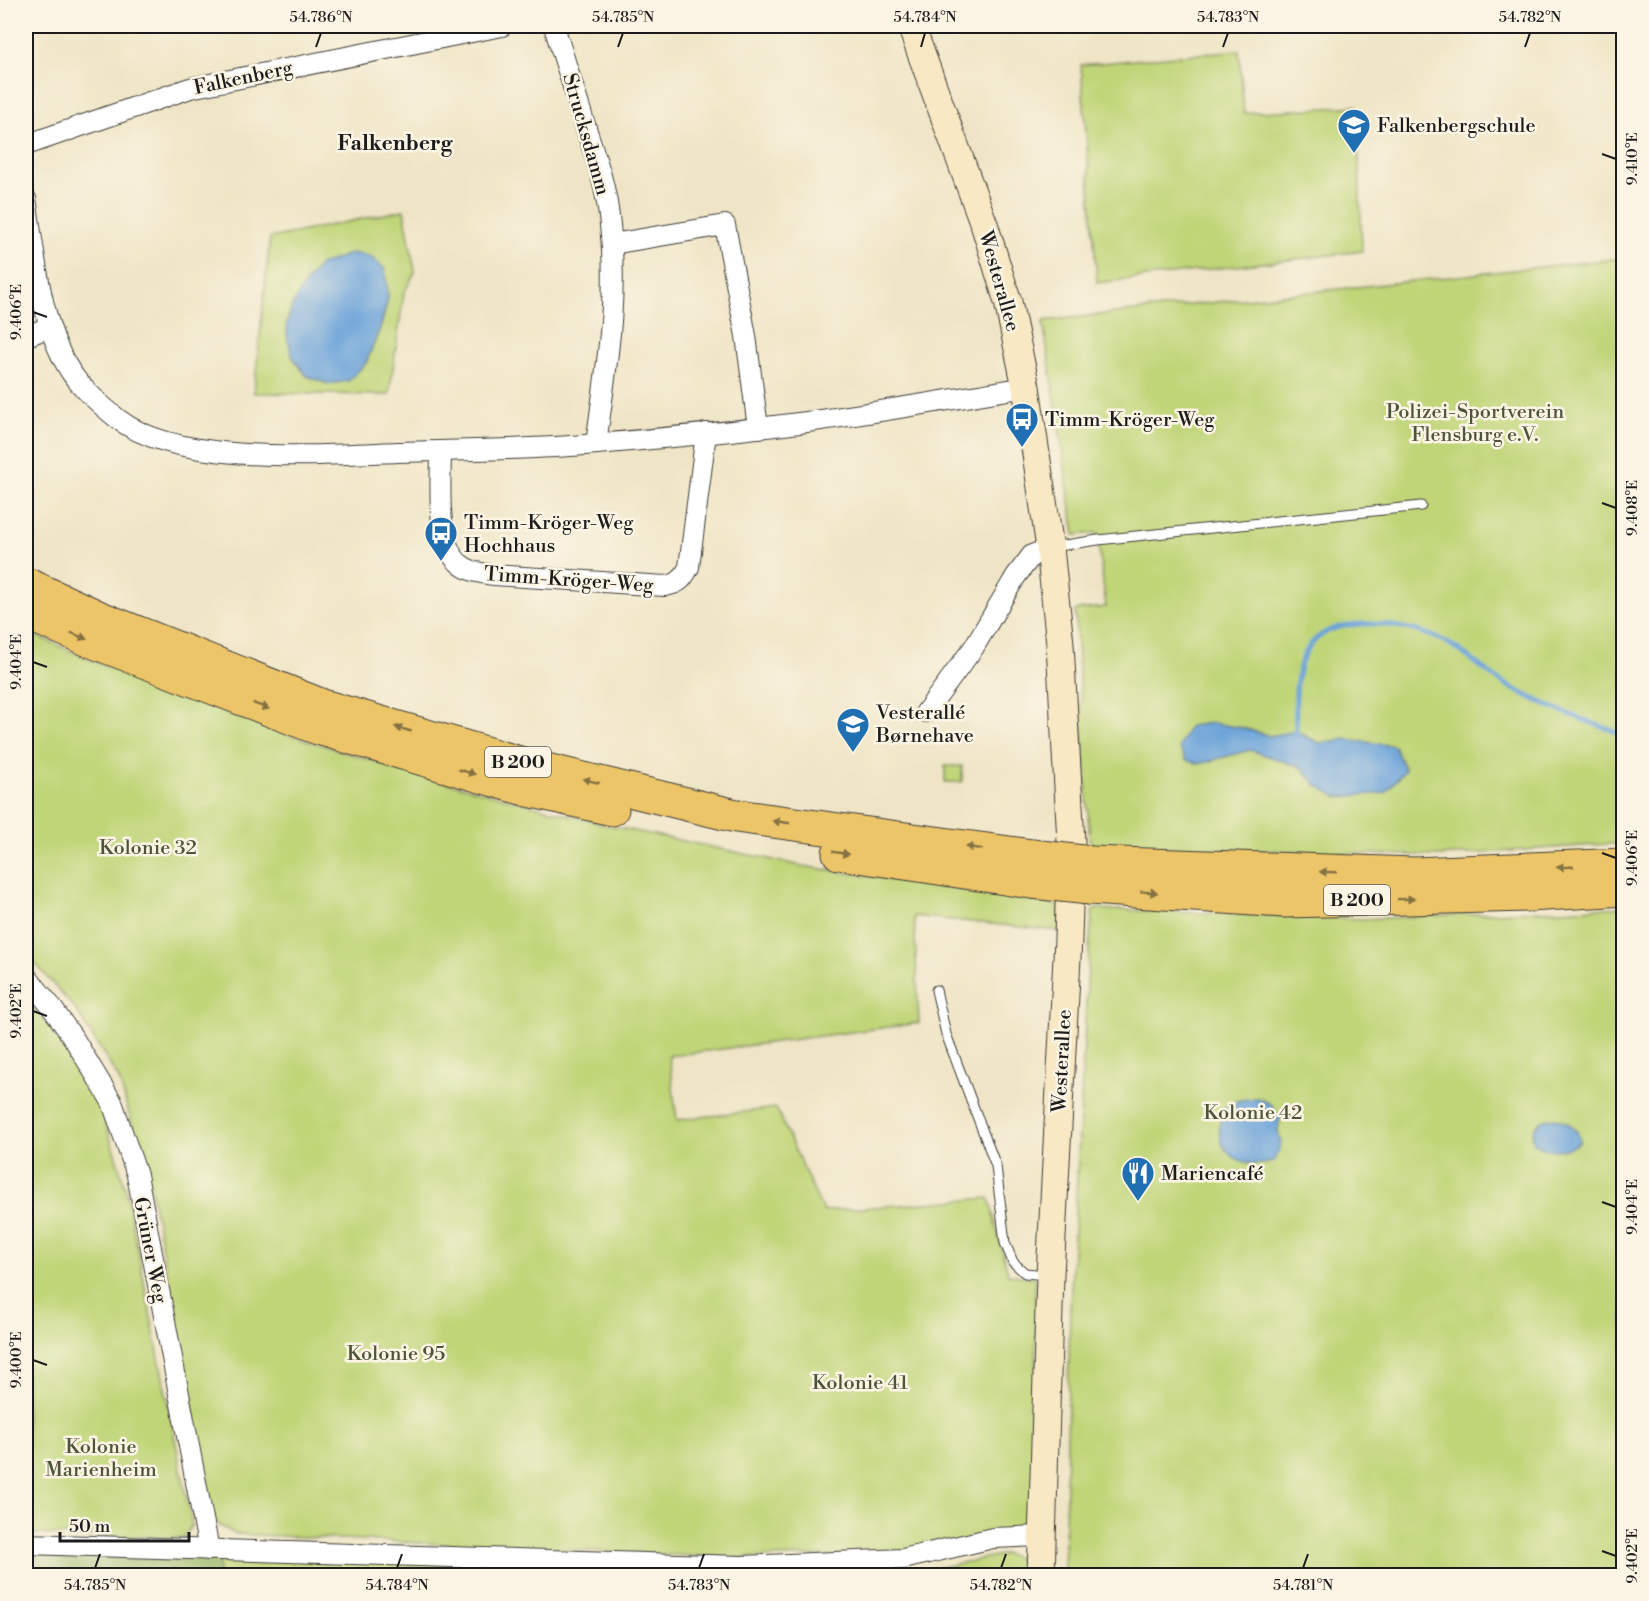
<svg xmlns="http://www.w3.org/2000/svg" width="1649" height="1601" font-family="'Libre Bodoni',serif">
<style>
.green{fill:#c0d578;stroke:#6e784a;stroke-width:1.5;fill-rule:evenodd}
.forest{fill:#98b668;stroke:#5a6942;stroke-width:1.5}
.water{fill:#6aa3d9;stroke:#43607a;stroke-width:1.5}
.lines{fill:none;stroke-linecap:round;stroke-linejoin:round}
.stream{stroke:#6aa3d9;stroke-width:5}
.lane-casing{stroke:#3c3a36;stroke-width:11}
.street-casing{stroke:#3c3a36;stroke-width:22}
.secondary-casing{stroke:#3c3a36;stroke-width:29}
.highway-casing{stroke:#3c3a36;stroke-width:35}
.lane{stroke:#fff;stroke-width:9}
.street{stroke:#fff;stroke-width:20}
.secondary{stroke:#f8e8c3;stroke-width:27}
.highway{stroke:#edc569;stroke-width:33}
.highway-bridge-casing{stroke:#3c3a36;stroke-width:35;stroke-linecap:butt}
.highway-bridge{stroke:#edc569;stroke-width:33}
.oneway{fill:#847042}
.ticks{fill:none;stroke:#1c1c1c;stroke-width:2}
.labels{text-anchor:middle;stroke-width:5;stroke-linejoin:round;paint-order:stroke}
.shield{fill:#fcf5e5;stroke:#5f5d58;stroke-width:1.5}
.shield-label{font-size:18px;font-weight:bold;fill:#1c1c1c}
.street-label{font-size:20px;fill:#1c1c1c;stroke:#fcf5e5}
.poi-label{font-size:20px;fill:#1c1c1c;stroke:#fcf5e5;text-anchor:start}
.park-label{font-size:20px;fill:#4d5438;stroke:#fcf5e5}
.neighbourhood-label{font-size:21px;font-weight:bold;fill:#1c1c1c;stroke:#fcf5e5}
.neatline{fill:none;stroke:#1c1c1c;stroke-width:2}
.ticks-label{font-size:15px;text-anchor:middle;fill:#1c1c1c}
</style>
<rect width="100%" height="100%" fill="#fcf5e5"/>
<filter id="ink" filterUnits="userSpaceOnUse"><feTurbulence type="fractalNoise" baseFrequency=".0167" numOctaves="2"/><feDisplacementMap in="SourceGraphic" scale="12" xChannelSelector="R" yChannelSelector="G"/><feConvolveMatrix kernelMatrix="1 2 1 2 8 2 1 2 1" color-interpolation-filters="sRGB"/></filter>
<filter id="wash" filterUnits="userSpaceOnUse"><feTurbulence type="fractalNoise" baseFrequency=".008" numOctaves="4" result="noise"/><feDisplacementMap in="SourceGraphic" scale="24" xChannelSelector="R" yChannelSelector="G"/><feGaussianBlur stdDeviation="1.35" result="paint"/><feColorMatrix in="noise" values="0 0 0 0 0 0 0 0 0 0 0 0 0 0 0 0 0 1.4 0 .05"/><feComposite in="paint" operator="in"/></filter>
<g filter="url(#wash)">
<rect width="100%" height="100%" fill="#efe5c6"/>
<g class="green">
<polygon points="1239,50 1244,113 1357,106 1362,251 1097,283 1081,65"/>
<path d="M404,210L415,272L404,293L389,395L254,393L270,238ZM385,269L388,298L381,326L366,363Z"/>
<polygon points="1623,258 1623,843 1440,856 1090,845 1075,610 1106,607 1097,533 1075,535 1043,321"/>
<polygon points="26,631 98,663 264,727 415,774 611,826 802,866 1059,905 1059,931 914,916 919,1023 669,1056 677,1120 776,1108 823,1211 989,1198 1008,1274 1035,1278 1038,1530 899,1554 733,1558 235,1534 214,1522 150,1186 119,1079 76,1010 26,953"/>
<rect x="945" y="766" width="17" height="16"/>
<polygon points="1623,907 1623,1575 1064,1576 1070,1310 1089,949 1093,909 1363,919"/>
<polygon points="26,999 59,1037 99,1102 125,1186 192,1525 183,1538 26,1534"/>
<polygon points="1005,1554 1020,1558 1019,1575 904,1575"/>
<polygon points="219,1557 808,1575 219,1576"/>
</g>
<polygon class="forest" points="26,1551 219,1557 219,1575 26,1576"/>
<g class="water">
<polygon points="352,253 369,256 385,269 388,298 381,326 366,363 348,381 328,384 307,376 293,358 287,337 287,323 292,306 305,283 320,265"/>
<polygon points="1212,723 1243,728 1270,736 1296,731 1319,743 1346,739 1394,746 1405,770 1385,793 1337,797 1315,784 1301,767 1250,750 1199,764 1186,760 1179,747 1190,726"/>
<path d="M1257,1098L1271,1104L1280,1118L1278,1131L1281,1142L1279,1151L1273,1162C1244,1170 1212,1153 1221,1119C1223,1113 1224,1107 1230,1104C1238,1099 1248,1099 1257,1098Z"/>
<path d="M1555,1118C1567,1121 1578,1128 1580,1141C1569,1153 1545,1152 1534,1143C1528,1127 1541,1119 1555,1118Z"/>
</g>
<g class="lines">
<path class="stream" d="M1296,731C1296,705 1293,673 1307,650C1331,609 1411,624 1446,642C1469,654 1487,675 1510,687C1546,707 1585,720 1624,735"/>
</g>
</g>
<g filter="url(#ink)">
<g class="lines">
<defs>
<g id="lane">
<polyline points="1052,547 1098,540 1421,506"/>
<polyline points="936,990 946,1034 996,1166 1005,1243 1013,1262 1025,1273 1047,1275"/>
</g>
<g id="street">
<path d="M554,26C564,59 575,92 585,125C594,153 604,180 608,209C620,291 607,363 596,444"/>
<polyline points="26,145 190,88 502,26"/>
<path d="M26,199C35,255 41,333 75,378C87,393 103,407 118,419C178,466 322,455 398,452C464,450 531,450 597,444C667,438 737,431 807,422C880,412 953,399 1026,387"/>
<polyline points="612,244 725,225 746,336 758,428"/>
<polyline points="26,335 32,334 49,327"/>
<path d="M441,451C441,482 435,542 459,563C468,572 482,573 494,575L665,586C679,584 683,579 689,567L706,433"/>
<polyline points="926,712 974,647 1016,576 1032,555 1050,548"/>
<polyline points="26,976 50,1005 74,1039 112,1102 137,1175 209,1550"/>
<polyline points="26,1544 741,1566 903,1559 993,1538 1041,1536"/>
</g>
<polyline id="secondary" points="911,26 985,227 1008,302 1026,387 1050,548 1060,644 1071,842 1068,939 1050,1275 1041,1576"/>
<g id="highway">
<polyline points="26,584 98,617 323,706 530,766 736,816 1032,856"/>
<polyline points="26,613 89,640 318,728 528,790 612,809"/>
<polyline points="839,853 1032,882"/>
<polyline points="1091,863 1414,874 1624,865"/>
<polyline points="1090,888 1285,901 1529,895 1624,889"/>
</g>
</defs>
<use href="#lane" class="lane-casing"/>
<use href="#street" class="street-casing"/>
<use href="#secondary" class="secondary-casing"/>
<use href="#highway" class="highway-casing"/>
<use href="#lane" class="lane"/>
<use href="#street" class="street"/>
<use href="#secondary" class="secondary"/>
<use href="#highway" class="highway"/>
<defs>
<g id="highway-bridge">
<polyline points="1032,856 1091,863"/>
<polyline points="1032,882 1090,888"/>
</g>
</defs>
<use href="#highway-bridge" class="highway-bridge-casing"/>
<use href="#highway-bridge" class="highway-bridge"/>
</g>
<defs><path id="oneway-solid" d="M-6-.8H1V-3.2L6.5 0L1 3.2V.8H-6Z" transform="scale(1.5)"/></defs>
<g class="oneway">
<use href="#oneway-solid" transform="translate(79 636) rotate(23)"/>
<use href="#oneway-solid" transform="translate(261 706) rotate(21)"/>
<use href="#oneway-solid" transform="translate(403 729) rotate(-164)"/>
<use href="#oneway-solid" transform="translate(467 772) rotate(16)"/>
<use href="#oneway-solid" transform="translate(591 781) rotate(-166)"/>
<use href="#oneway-solid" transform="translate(781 822) rotate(-172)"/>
<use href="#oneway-solid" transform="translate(974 848) rotate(-172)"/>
<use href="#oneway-solid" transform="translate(841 853) rotate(9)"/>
<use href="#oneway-solid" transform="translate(1565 867) rotate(177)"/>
<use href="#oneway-solid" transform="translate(1328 872) rotate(-178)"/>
<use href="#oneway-solid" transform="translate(1149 892) rotate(4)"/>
<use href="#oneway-solid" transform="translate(1406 899) rotate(-1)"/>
</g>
</g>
<path class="ticks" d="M316,47L321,33M618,47L623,33M921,47L925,33M1223,47L1228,33M1525,47L1530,33M1602,154L1616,159M33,312L47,317M1602,503L1616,508M33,662L47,667M1602,853L1616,858M33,1011L47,1016M1602,1202L1616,1207M33,1360L47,1365M1602,1551L1616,1556M95,1568L100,1554M397,1568L402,1554M699,1568L704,1554M1001,1568L1006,1554M1303,1568L1308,1554"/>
<defs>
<symbol id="school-pin" viewBox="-11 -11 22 30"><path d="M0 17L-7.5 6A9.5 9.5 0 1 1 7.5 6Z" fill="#1f6fb2" stroke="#fcf5e5"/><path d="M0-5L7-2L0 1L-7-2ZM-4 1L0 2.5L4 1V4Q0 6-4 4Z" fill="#fff"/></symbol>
<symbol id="bus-pin" viewBox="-11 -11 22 30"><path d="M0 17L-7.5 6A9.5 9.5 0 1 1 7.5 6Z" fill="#1f6fb2" stroke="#fcf5e5"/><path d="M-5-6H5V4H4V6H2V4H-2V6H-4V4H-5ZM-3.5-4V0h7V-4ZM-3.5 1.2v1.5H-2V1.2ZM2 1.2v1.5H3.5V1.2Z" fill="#fff"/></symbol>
<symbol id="restaurant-pin" viewBox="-11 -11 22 30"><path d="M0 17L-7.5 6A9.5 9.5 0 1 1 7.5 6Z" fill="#1f6fb2" stroke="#fcf5e5"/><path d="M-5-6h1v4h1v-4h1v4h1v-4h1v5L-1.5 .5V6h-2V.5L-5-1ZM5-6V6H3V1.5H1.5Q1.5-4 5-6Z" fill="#fff"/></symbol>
</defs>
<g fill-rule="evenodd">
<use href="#school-pin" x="1335" y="106" width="38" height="52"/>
<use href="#bus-pin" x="1003" y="400" width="38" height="52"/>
<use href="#bus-pin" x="422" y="514" width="38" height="52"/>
<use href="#school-pin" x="834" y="705" width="38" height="52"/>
<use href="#restaurant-pin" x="1119" y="1154" width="38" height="52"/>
</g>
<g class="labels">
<g class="shield">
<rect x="485" y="747" width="66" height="30" rx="4.5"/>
<rect x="1324" y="885" width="66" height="30" rx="4.5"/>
</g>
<g class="shield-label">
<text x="518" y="768">B 200</text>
<text x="1357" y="906">B 200</text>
</g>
<g class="street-label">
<text transform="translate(243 77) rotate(-12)" y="7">Falkenberg</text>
<text transform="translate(587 134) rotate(74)" y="7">Strucksdamm</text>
<text transform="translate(1000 281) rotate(74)" y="7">Westerallee</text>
<text transform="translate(569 579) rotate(4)" y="7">Timm-Kröger-Weg</text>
<text transform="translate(1061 1061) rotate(-87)" y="7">Westerallee</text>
<text transform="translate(151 1250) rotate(79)" y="7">Grüner Weg</text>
</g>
<g class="poi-label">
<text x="1377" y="132">Falkenbergschule</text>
<text x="1045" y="426">Timm-Kröger-Weg</text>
<text x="464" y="529">Timm-Kröger-Weg<tspan x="464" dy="23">Hochhaus</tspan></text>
<text x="876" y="719">Vesterallé<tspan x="876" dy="23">Børnehave</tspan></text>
<text x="1161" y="1180">Mariencafé</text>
</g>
<g class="park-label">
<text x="1475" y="418">Polizei-Sportverein<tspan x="1475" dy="23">Flensburg e.V.</tspan></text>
<text x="148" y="854">Kolonie 32</text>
<text x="1253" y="1119">Kolonie 42</text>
<text x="396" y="1360">Kolonie 95</text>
<text x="860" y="1389">Kolonie 41</text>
<text x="101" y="1453">Kolonie<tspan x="101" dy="23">Marienheim</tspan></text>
</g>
<g class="neighbourhood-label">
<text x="395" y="150">Falkenberg</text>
</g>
</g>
<rect width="1649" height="1601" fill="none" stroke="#fcf5e5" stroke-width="66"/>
<path d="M60 1532v9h129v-9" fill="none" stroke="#1c1c1c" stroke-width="3"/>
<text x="69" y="1532" font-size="18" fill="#1c1c1c" stroke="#fcf5e5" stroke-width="4.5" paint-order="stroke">50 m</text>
<rect x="33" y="33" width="1583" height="1535" class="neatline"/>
<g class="ticks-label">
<text x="321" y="22">54.786°N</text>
<text x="623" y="22">54.785°N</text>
<text x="925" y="22">54.784°N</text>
<text x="1228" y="22">54.783°N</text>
<text x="1530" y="22">54.782°N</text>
<text transform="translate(1632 159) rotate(-90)" y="5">9.410°E</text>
<text transform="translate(16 312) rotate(-90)" y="5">9.406°E</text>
<text transform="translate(1632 508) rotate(-90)" y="5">9.408°E</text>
<text transform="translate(16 662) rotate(-90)" y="5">9.404°E</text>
<text transform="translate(1632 858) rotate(-90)" y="5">9.406°E</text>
<text transform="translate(16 1011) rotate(-90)" y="5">9.402°E</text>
<text transform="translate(1632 1207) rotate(-90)" y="5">9.404°E</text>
<text transform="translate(16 1360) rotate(-90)" y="5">9.400°E</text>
<text transform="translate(1632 1556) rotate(-90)" y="5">9.402°E</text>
<text x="95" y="1590">54.785°N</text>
<text x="397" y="1590">54.784°N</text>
<text x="699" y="1590">54.783°N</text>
<text x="1001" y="1590">54.782°N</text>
<text x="1303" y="1590">54.781°N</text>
</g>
</svg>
